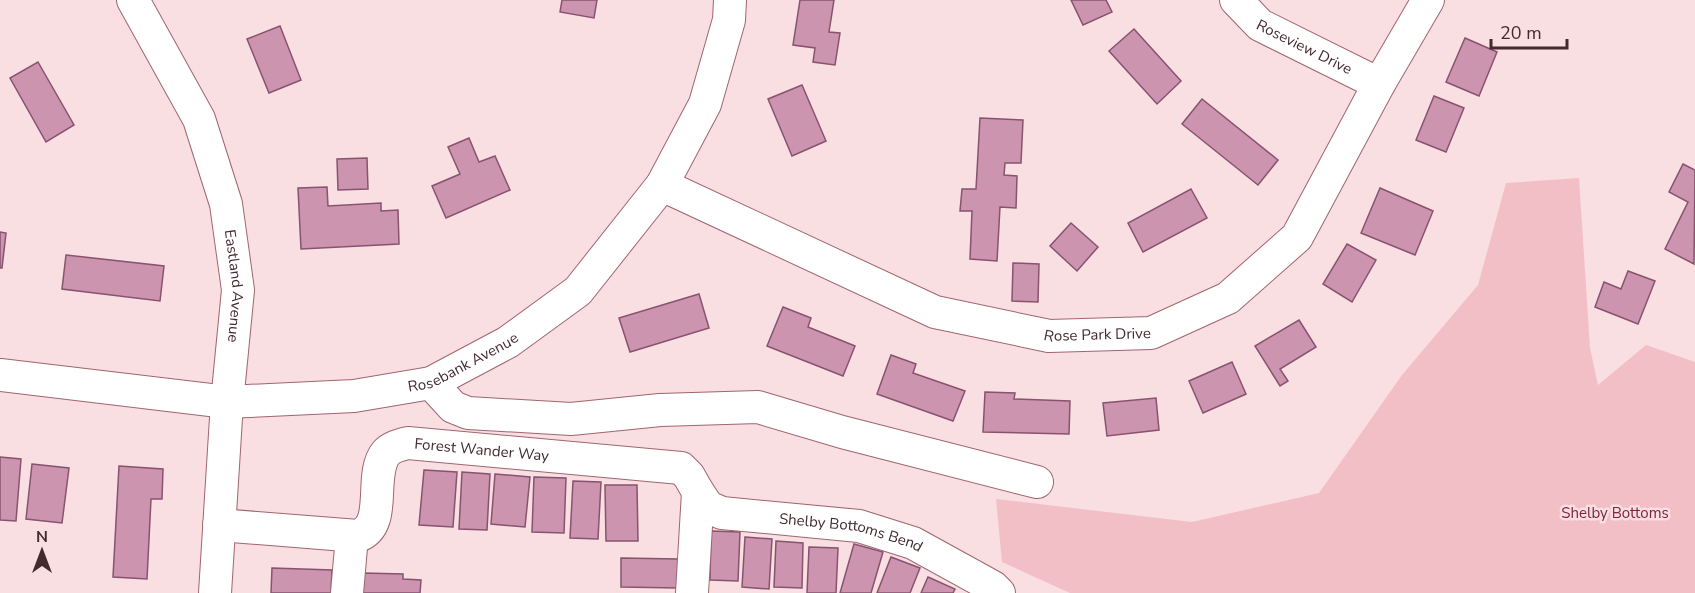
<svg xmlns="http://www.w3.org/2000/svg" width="1695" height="593" font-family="'Nunito Sans',sans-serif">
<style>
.green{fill:#f3bfc7}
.building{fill:#cd94b0;stroke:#87536e;stroke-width:1.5}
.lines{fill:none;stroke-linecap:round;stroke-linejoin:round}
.minor-casing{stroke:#a0656f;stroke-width:34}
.minor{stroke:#fff;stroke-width:32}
.labels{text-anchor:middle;stroke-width:5;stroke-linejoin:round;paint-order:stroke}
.street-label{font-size:15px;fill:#432a2e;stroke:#f9dee2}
.park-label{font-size:15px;fill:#7d233c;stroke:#f9dee2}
</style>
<rect width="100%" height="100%" fill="#f9dee2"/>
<polygon class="green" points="1579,178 1590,348 1598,385 1646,345 1695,362 1695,593 1070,593 1002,562 996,499 1192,522 1319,493 1402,375 1478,285 1506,183"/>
<g class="building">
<polygon points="562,0 597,0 594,18 560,12"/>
<polygon points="800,0 834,0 829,32 840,33 835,65 813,62 815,48 793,45"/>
<polygon points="1071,0 1106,0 1112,12 1083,25"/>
<polygon points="280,26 301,80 269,93 247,39"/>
<polygon points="1134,29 1181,81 1157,104 1109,51"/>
<polygon points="1465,38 1497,52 1479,96 1446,82"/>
<polygon points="38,62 74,125 46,142 10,78"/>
<polygon points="802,85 826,141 792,156 768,99"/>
<polygon points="1434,96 1464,108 1446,152 1416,140"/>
<polygon points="1202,99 1278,160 1258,185 1182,124"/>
<polygon points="980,118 1023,120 1021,163 1005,163 1004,175 1017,176 1016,208 1000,207 997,261 970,259 972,211 960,211 962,189 976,189"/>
<polygon points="469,138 479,162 495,156 510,190 446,218 432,186 460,174 448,147"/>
<polygon points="367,158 368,189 338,190 337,159"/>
<polygon points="1683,164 1695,170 1694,264 1665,249 1688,202 1669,192"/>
<polygon points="327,187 328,206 381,203 381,211 398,210 399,244 301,249 298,188"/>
<polygon points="1380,188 1433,211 1415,255 1361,233"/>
<polygon points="1191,189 1207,218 1143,252 1128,223"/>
<polygon points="1071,223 1098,247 1077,271 1050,246"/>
<polygon points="0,232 6,233 2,268 0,268"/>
<polygon points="1347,244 1376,260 1352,302 1323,284"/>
<polygon points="66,255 164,266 160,301 62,289"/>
<polygon points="1013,263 1039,264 1038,302 1012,301"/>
<polygon points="1628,271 1655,281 1638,324 1595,307 1604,282 1621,289"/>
<polygon points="699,294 709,328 630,352 619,318"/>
<polygon points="783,307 811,318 808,327 855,346 843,376 767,346"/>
<polygon points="1299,320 1316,347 1280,369 1288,381 1280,386 1255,346"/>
<polygon points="891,355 916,364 913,373 965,391 953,421 877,394"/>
<polygon points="1232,362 1246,394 1203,413 1189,381"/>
<polygon points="985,392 1015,393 1014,399 1070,401 1069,434 983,432"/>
<polygon points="1156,398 1159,430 1107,436 1103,403"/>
<polygon points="0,457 21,459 16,521 0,520"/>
<polygon points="32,464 69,468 62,523 26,519"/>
<polygon points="119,466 163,469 162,499 151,499 147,579 113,577"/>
<polygon points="424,470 457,472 453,527 419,525"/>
<polygon points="462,472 490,474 487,530 459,529"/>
<polygon points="495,474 530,477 525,527 491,524"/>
<polygon points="534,477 566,478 564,533 532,532"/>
<polygon points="573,481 601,482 598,539 570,538"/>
<polygon points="605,485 637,485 638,541 606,541"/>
<polygon points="711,531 740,532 738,581 710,580"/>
<polygon points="745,537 772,539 769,589 742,587"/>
<polygon points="776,541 803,543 802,588 774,587"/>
<polygon points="854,544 883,552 871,593 840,593"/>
<polygon points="809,547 838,548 836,593 807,593"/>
<polygon points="891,557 920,568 910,593 877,593"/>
<polygon points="621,558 678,559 678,588 621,587"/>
<polygon points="272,568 332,570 331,593 271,593"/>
<polygon points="363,573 403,574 403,579 421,580 420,593 362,593"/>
<polygon points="928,577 955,589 953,593 921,593"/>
</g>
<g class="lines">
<defs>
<g id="minor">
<path id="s1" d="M133,0L199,119L226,204L238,290L227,402L215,593"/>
<path id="s2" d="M1236,0L1260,25L1379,84"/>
<path id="s3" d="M662,185L935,312L1049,336L1151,333L1228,298L1297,237L1379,84L1428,0"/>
<path id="s4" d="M0,375L227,402L354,396L431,383L508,342L578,291L662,185L705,104L729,20L730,0"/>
<polyline points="431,383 453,407 468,413 571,419 660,410 758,407 842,432 1037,482"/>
<path id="s5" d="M698,492L708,507L722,513L859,526L913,543L993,587L999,593"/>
<path id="s6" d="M219,525L358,536C389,525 368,475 386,453C391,447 400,445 408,443L681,468L689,476L698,492L692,593"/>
<polyline points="347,593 352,536"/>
</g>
</defs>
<use href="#minor" class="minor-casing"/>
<use href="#minor" class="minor"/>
</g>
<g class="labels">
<g class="street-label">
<text dy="5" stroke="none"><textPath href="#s2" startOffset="84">Roseview Drive</textPath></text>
<text dy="5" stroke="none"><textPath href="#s1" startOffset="308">Eastland Avenue</textPath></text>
<text dy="5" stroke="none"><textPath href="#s3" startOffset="466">Rose Park Drive</textPath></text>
<text dy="5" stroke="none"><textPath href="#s4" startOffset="471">Rosebank Avenue</textPath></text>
<text dy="5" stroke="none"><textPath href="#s6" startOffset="330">Forest Wander Way</textPath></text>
<text dy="5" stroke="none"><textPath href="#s5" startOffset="164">Shelby Bottoms Bend</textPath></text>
</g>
<g class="park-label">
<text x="1615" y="518">Shelby Bottoms</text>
</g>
</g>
<g transform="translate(42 551)" stroke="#f9dee2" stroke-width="4.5" paint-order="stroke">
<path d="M0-4.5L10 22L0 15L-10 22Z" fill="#432a2e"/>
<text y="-9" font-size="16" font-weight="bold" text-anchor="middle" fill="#432a2e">N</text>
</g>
<path d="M1491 39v9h76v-9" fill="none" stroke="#432a2e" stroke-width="3"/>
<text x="1500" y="39" font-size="18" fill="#432a2e" stroke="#f9dee2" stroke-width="4.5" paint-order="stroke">20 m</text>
</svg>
